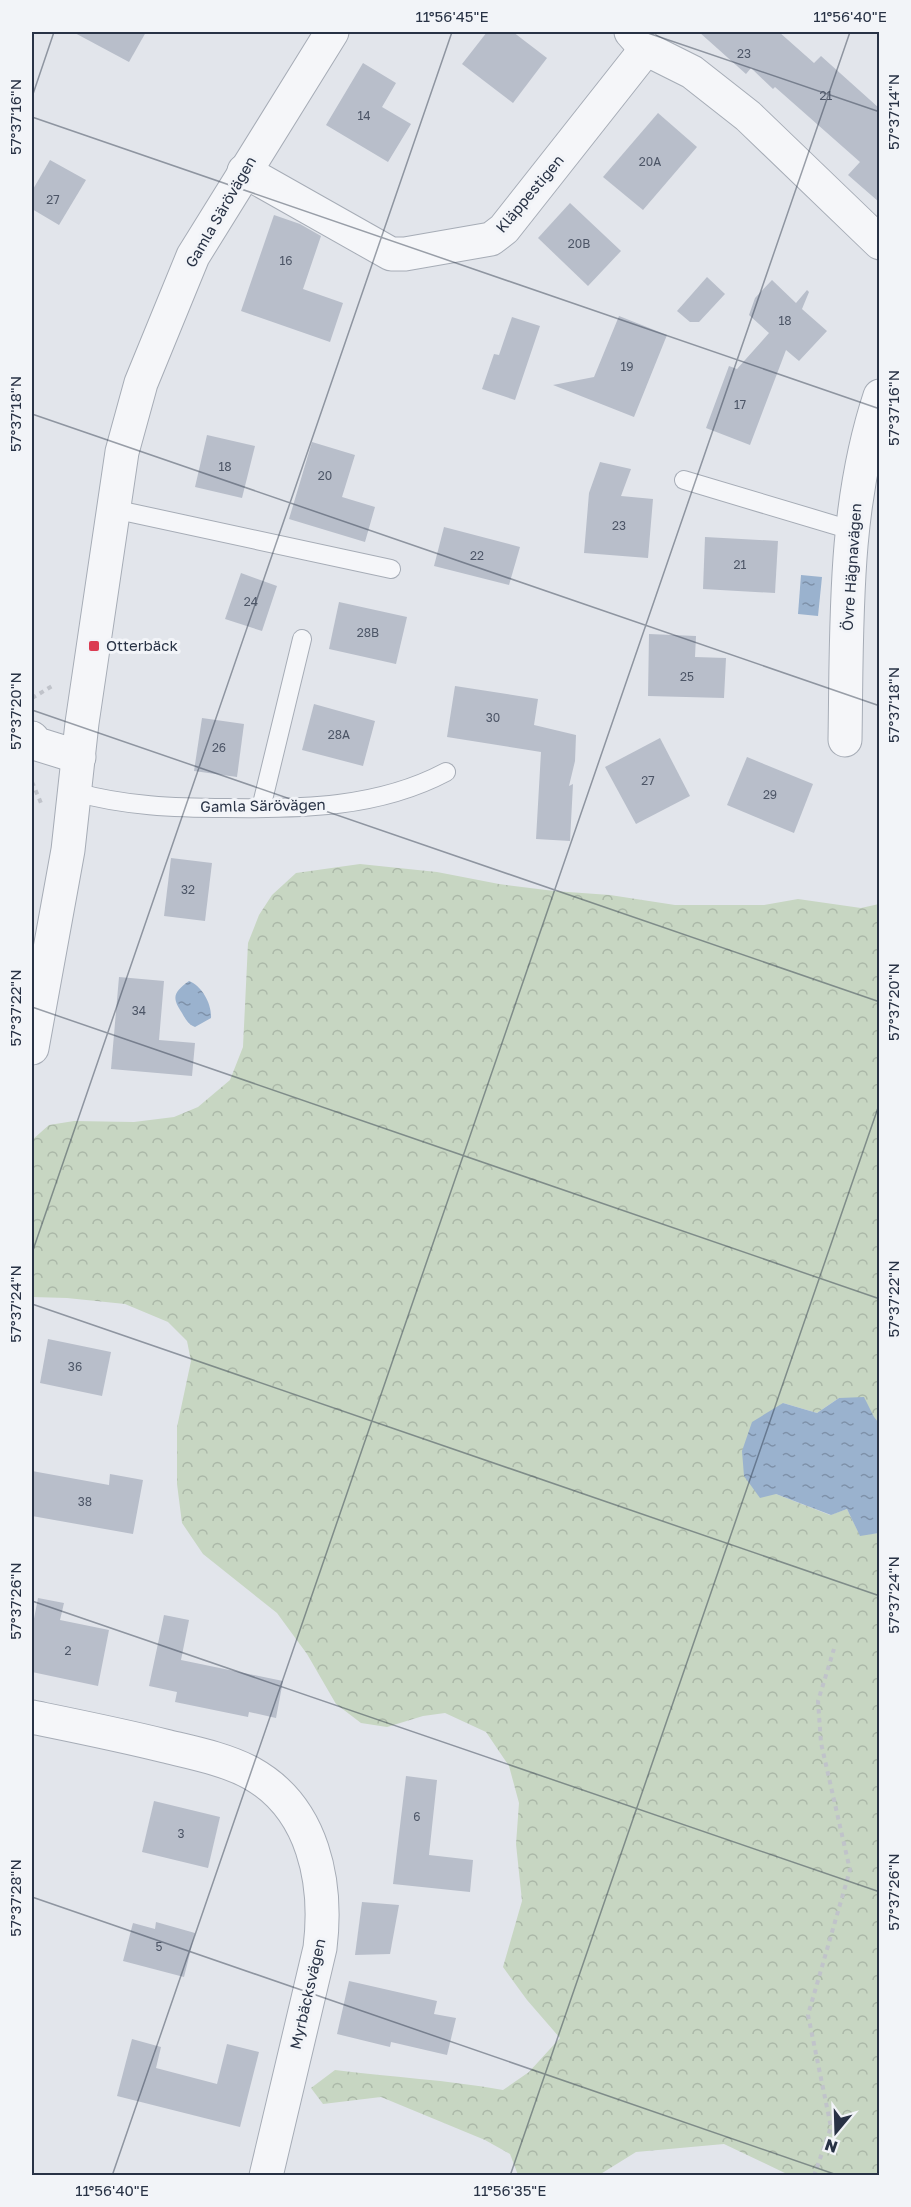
<svg xmlns="http://www.w3.org/2000/svg" width="911" height="2207" font-family="'Golos Text',sans-serif">
<style>
.forest{fill:url(#forest-crowns)}
.water{fill:url(#water-ripples)}
.building{fill:#b8beca}
.lines{fill:none;stroke-linecap:round;stroke-linejoin:round}
.service-casing{stroke:#a6acb6;stroke-width:20}
.minor-casing{stroke:#a6acb6;stroke-width:35}
.tertiary-casing{stroke:#a6acb6;stroke-width:35}
.path{stroke:#c0c3ca;stroke-width:4;stroke-dasharray:4.5 4.5;stroke-linecap:butt}
.service{stroke:#f5f6f9;stroke-width:18}
.minor{stroke:#f5f6f9;stroke-width:33}
.tertiary{stroke:#f5f6f9;stroke-width:33}
.ticks{fill:none;stroke:#283245;stroke-width:1.5;stroke-opacity:0.45}
.poi-dot{fill:#db3c52;stroke:#f2f4f8;stroke-width:2}
.labels{text-anchor:middle;stroke-width:6;stroke-linejoin:round;paint-order:stroke}
.number-label{font-size:12px;fill:#4c5566}
.street-label{font-size:15px;fill:#283245;stroke:#f2f4f8}
.poi-label{font-size:15px;fill:#283245;stroke:#f2f4f8;text-anchor:start}
.neatline{fill:none;stroke:#283245;stroke-width:2}
.ticks-label{font-size:15px;text-anchor:middle;fill:#283245}
</style>
<defs>
<pattern id="forest-crowns" width="20" height="18" patternUnits="userSpaceOnUse" patternTransform="scale(1.5)"><rect width="20" height="18" fill="#c7d6c2"/><path d="M2 6a3 3 0 1 1 6 0M12 15a3 3 0 1 1 6 0" fill="none" stroke="#abb8a8"/></pattern>
<pattern id="water-ripples" width="26" height="14" patternUnits="userSpaceOnUse" patternTransform="scale(1.5)"><rect width="26" height="14" fill="#9ab2ce"/><path d="M2 4q2-2 4 0t4 0M15 11q2-2 4 0t4 0" fill="none" stroke="#7e91a9"/></pattern>
</defs>
<rect width="100%" height="100%" fill="#e2e5eb"/>
<path class="forest" d="M360,864L437,872L499,884L554,891L610,895L675,905H764L798,899L861,908L879,904V1423L874,1418L839,1398L817,1413L783,1403L776,1494L830,1515L847,1509L860,1535L879,1533V2175H789L724,2144L636,2152L599,2175H518L510,2154L485,2140L381,2097L323,2104L311,2088L335,2070C391,2077 448,2080 503,2090L529,2072L560,2038L527,2000L503,1967L522,1901L516,1844L519,1803L509,1766L486,1732L445,1713L423,1716L387,1727L361,1723L336,1704L307,1654L277,1613L203,1554L182,1523L177,1484V1427L191,1361L187,1341L168,1322L125,1304L67,1298L32,1297V1140L49,1125L74,1121L134,1122L174,1117L198,1107L230,1080L243,1047L248,943L259,915L272,895L296,873Z"/>
<g class="water">
<polygon points="801,575 822,577 818,616 798,614"/>
<path d="M189,981C202,986 212,1004 211,1018L195,1027C188,1024 186,1020 182,1013C171,997 174,992 189,981Z"/>
<polygon points="864,1397 874,1417 879,1423 879,1533 860,1536 847,1509 831,1515 776,1494 760,1498 744,1476 742,1451 752,1422 783,1403 817,1413 839,1398"/>
</g>
<g class="building">
<polygon points="73,32 146,32 129,62"/>
<polygon points="487,32 513,32 547,58 513,103 462,64"/>
<polygon points="699,32 779,32 814,63 821,56 879,108 879,202 848,175 860,162 775,87 773,89 751,68 746,74"/>
<polygon points="363,63 396,83 382,107 411,124 388,162 326,125"/>
<polygon points="658,113 697,147 643,210 603,177"/>
<polygon points="50,160 86,180 59,225 32,209 32,191"/>
<polygon points="570,203 621,251 588,286 538,238"/>
<polygon points="274,215 300,224 321,236 303,289 343,303 330,342 241,311"/>
<polygon points="707,277 725,294 699,322 690,322 677,311"/>
<polygon points="772,280 796,303 807,290 809,292 802,309 827,331 799,361 786,350 750,445 706,428 729,366 737,369 769,333 749,315 755,298"/>
<polygon points="619,316 667,335 634,417 553,385 594,377"/>
<polygon points="512,317 540,326 515,400 482,389 494,354 499,355"/>
<polygon points="207,435 255,446 242,498 195,487"/>
<polygon points="312,442 355,455 342,497 375,507 365,542 289,519"/>
<polygon points="600,462 631,469 621,496 653,499 648,558 584,553 589,493"/>
<polygon points="444,527 520,547 509,585 434,566"/>
<polygon points="705,537 778,541 775,593 703,589"/>
<polygon points="241,573 277,586 262,631 225,619"/>
<polygon points="339,602 407,617 396,664 329,649"/>
<polygon points="649,634 696,636 695,657 726,658 724,698 648,696"/>
<polygon points="455,686 538,699 534,725 576,735 575,761 569,786 573,784 570,841 536,839 541,752 447,737"/>
<polygon points="314,704 375,721 363,766 302,750"/>
<polygon points="202,718 244,724 237,777 194,771"/>
<polygon points="660,738 690,796 636,824 605,767"/>
<polygon points="747,757 813,784 794,833 727,805"/>
<polygon points="171,858 212,863 205,921 164,916"/>
<polygon points="119,977 164,981 159,1040 195,1043 192,1076 111,1069"/>
<polygon points="48,1339 111,1352 102,1396 40,1383"/>
<polygon points="32,1471 109,1485 110,1474 143,1480 133,1534 32,1516"/>
<polygon points="38,1598 64,1603 60,1620 109,1630 98,1686 32,1672 32,1629"/>
<polygon points="164,1615 189,1620 181,1660 283,1681 276,1718 249,1712 248,1717 175,1702 177,1692 149,1686"/>
<polygon points="406,1776 437,1780 429,1855 473,1860 470,1892 393,1884"/>
<polygon points="154,1801 220,1817 208,1868 142,1852"/>
<polygon points="362,1902 399,1905 390,1954 355,1955"/>
<polygon points="156,1922 195,1933 184,1977 123,1961 133,1923 155,1929"/>
<polygon points="349,1981 437,2001 434,2014 456,2018 447,2055 391,2042 390,2047 337,2034"/>
<polygon points="132,2039 161,2047 156,2068 217,2084 227,2044 259,2052 240,2127 117,2096"/>
</g>
<g class="lines">
<defs>
<g id="service">
<polyline points="684,480 851,530"/>
<polyline points="113,509 391,569"/>
<path d="M75,792C124,806 175,808 226,808C301,809 378,808 446,772"/>
<polyline points="261,808 302,639"/>
</g>
<g id="minor">
<polyline points="631,32 646,49 692,72 748,116 880,243"/>
<polyline points="244,171 391,254 405,254 491,239 504,229 646,49"/>
<polyline points="32,738 37,744 79,757"/>
<path d="M845,740C847,624 843,508 880,396"/>
<path d="M32,1717C76,1726 121,1735 165,1746C194,1753 225,1759 251,1773C314,1808 328,1883 320,1948L266,2176"/>
</g>
<polyline id="tertiary" points="32,1048 68,850 82,723 122,452 141,383 193,256 332,32"/>
</defs>
<use href="#service" class="service-casing"/>
<use href="#minor" class="minor-casing"/>
<use href="#tertiary" class="tertiary-casing"/>
<g class="path">
<polyline points="32,698 54,685"/>
<polyline points="32,782 41,803"/>
<polyline points="814,2176 831,2127 808,2015 850,1870 821,1743 818,1701 834,1649"/>
</g>
<use href="#service" class="service"/>
<use href="#minor" class="minor"/>
<use href="#tertiary" class="tertiary"/>
</g>
<path class="ticks" d="M645,32L880,112M32,97L54,32M32,117L880,409M32,414L880,706M32,710L880,1002M32,1007L880,1299M32,1253L452,32M32,1304L880,1596M32,1601L880,1892M32,1897L840,2176M112,2176L850,32M510,2176L880,1102"/>
<rect class="poi-dot" x="88" y="640" width="12" height="12" rx="3"/>
<g class="labels">
<g class="number-label">
<text x="744" y="58">23</text>
<text x="826" y="100">21</text>
<text x="364" y="120">14</text>
<text x="650" y="166">20A</text>
<text x="53" y="204">27</text>
<text x="579" y="248">20B</text>
<text x="286" y="265">16</text>
<text x="785" y="325">18</text>
<text x="627" y="371">19</text>
<text x="740" y="409">17</text>
<text x="225" y="471">18</text>
<text x="325" y="480">20</text>
<text x="619" y="530">23</text>
<text x="477" y="560">22</text>
<text x="740" y="569">21</text>
<text x="251" y="606">24</text>
<text x="368" y="637">28B</text>
<text x="687" y="681">25</text>
<text x="493" y="722">30</text>
<text x="339" y="739">28A</text>
<text x="219" y="752">26</text>
<text x="648" y="785">27</text>
<text x="770" y="799">29</text>
<text x="188" y="894">32</text>
<text x="139" y="1015">34</text>
<text x="75" y="1371">36</text>
<text x="85" y="1506">38</text>
<text x="68" y="1655">2</text>
<text x="417" y="1821">6</text>
<text x="181" y="1838">3</text>
<text x="159" y="1951">5</text>
</g>
<g class="street-label">
<text transform="translate(530 194) rotate(-50)" y="5">Kläppestigen</text>
<text transform="translate(221 212) rotate(-60)" y="5">Gamla Särövägen</text>
<text transform="translate(852 567) rotate(-86)" y="5">Övre Hägnavägen</text>
<text transform="translate(263 806) rotate(-1)" y="5">Gamla Särövägen</text>
<text transform="translate(308 1994) rotate(-77)" y="5">Myrbäcksvägen</text>
</g>
<g class="poi-label">
<text x="106" y="651">Otterbäck</text>
</g>
</g>
<rect width="911" height="2207" fill="none" stroke="#f2f4f8" stroke-width="66"/>
<g transform="translate(836 2132) rotate(199)" stroke="#f2f4f8" stroke-width="4.5" paint-order="stroke">
<path d="M0-4.5L10 22L0 15L-10 22Z" fill="#283245"/>
<text y="-9" font-size="16" font-weight="bold" text-anchor="middle" fill="#283245">N</text>
</g>
<rect x="33" y="33" width="845" height="2141" class="neatline"/>
<g class="ticks-label">
<text x="452" y="22">11°56'45"E</text>
<text x="850" y="22">11°56'40"E</text>
<text transform="translate(894 112) rotate(-90)" y="5">57°37'14"N</text>
<text transform="translate(16 117) rotate(-90)" y="5">57°37'16"N</text>
<text transform="translate(894 408) rotate(-90)" y="5">57°37'16"N</text>
<text transform="translate(16 414) rotate(-90)" y="5">57°37'18"N</text>
<text transform="translate(894 705) rotate(-90)" y="5">57°37'18"N</text>
<text transform="translate(16 711) rotate(-90)" y="5">57°37'20"N</text>
<text transform="translate(894 1002) rotate(-90)" y="5">57°37'20"N</text>
<text transform="translate(16 1008) rotate(-90)" y="5">57°37'22"N</text>
<text transform="translate(894 1299) rotate(-90)" y="5">57°37'22"N</text>
<text transform="translate(16 1304) rotate(-90)" y="5">57°37'24"N</text>
<text transform="translate(894 1595) rotate(-90)" y="5">57°37'24"N</text>
<text transform="translate(16 1601) rotate(-90)" y="5">57°37'26"N</text>
<text transform="translate(894 1892) rotate(-90)" y="5">57°37'26"N</text>
<text transform="translate(16 1898) rotate(-90)" y="5">57°37'28"N</text>
<text x="112" y="2196">11°56'40"E</text>
<text x="510" y="2196">11°56'35"E</text>
</g>
</svg>
